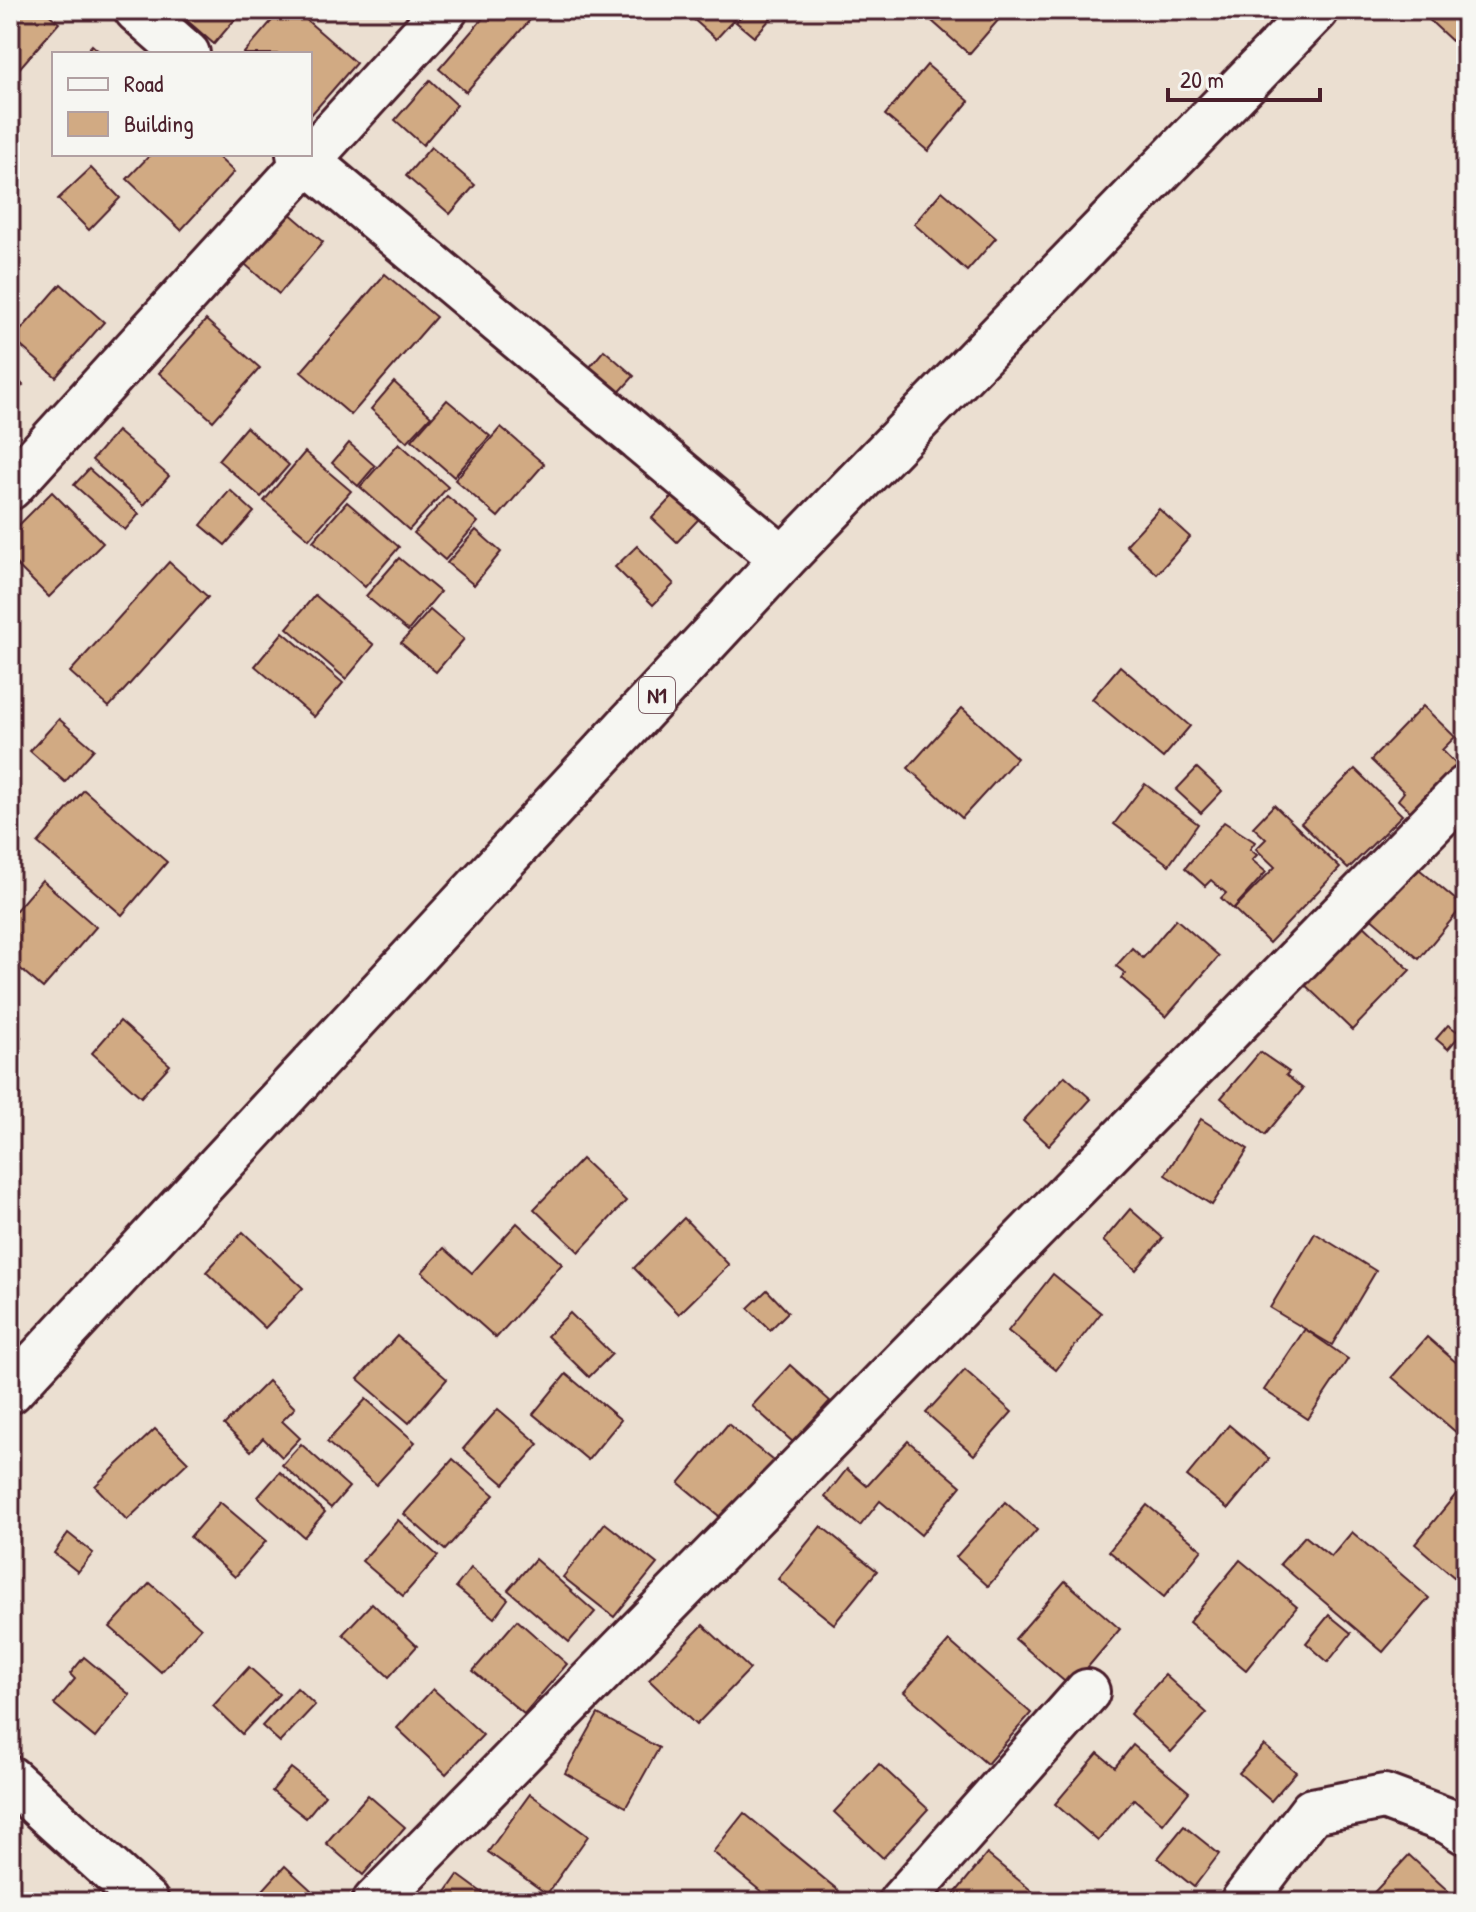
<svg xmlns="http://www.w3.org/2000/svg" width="1476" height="1912" font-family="'Patrick Hand',sans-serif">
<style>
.building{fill:#d1aa83;stroke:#4a1f2b;stroke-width:2}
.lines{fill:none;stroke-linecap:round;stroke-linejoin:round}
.minor-casing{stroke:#4a1f2b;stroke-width:50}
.highway-casing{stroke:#4a1f2b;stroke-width:50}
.minor{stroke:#f6f6f2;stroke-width:44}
.highway{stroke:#f6f6f2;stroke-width:44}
.labels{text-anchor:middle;stroke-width:8;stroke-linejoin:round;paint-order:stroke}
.shield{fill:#f6f6f2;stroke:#7e6067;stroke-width:2}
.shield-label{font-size:22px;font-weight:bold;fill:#4a1f2b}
</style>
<rect width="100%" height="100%" fill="#ebdfd1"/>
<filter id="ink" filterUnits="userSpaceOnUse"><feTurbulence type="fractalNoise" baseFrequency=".0125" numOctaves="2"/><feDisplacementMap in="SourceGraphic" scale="16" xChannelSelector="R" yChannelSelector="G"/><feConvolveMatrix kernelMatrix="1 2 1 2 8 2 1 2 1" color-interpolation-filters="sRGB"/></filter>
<g filter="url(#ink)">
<g class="building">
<polygon points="10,10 44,10 59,23 17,71 10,64"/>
<polygon points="175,10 243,10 214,44"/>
<polygon points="281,10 295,10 356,63 310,116 310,54 243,54"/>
<polygon points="490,10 538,11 466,92 439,69"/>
<polygon points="683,10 739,10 741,12 716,39"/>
<polygon points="746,10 766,10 773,16 754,37 736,22"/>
<polygon points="925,10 991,10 1000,18 969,54 923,13"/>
<polygon points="1431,10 1463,10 1466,26 1452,41 1425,16"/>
<polygon points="92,45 102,54 84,54"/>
<polygon points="927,65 969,101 928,151 885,115"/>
<polygon points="430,80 457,105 423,145 395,120"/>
<polygon points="431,147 475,185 450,214 406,176"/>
<polygon points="151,154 215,154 234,172 181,230 127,179"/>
<polygon points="91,168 120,198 89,230 58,199"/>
<polygon points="942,191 996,238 967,271 914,224"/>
<polygon points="281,206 323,242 279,294 238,258"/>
<polygon points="385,274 436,317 351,415 301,372"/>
<polygon points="61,284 104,322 56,377 13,339"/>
<polygon points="206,320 260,368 213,421 159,373"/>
<polygon points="604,350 634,376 614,398 585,373"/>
<polygon points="10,372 23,385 10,399"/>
<polygon points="394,382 431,416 407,442 371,409"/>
<polygon points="447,400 490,436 454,477 412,440"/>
<polygon points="246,427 289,465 261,497 218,460"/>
<polygon points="501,427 544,464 498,517 455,480"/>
<polygon points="117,431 169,476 144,505 92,460"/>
<polygon points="349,443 375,466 358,486 332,463"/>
<polygon points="399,443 448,487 409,530 360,487"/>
<polygon points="305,452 351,491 309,539 264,501"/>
<polygon points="89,469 139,514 125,530 74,485"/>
<polygon points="685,483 710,507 677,542 652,518"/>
<polygon points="230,490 254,512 225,545 201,525"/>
<polygon points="52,492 103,543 49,597 10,558 10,534"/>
<polygon points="447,496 478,522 445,560 414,533"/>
<polygon points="347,502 399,547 365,587 313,541"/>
<polygon points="1159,509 1190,537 1157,574 1126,545"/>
<polygon points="476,530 501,552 474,585 447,563"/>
<polygon points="637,546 674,584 653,605 615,567"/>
<polygon points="399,558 440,592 408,631 366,596"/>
<polygon points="169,562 208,597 109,707 70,672"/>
<polygon points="315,595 374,645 346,679 287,628"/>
<polygon points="430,610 464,639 436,672 401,643"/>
<polygon points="283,632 343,683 314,717 255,666"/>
<polygon points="1120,666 1190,726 1163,758 1092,699"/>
<polygon points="1423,706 1455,737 1442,750 1457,765 1412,813 1398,800 1404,792 1371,760"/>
<polygon points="962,708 1017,758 962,818 908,768"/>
<polygon points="59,719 94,749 65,782 30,751"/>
<polygon points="1197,768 1222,791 1201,813 1176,790"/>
<polygon points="1355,769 1402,815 1348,869 1301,823"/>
<polygon points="1145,784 1198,824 1169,865 1114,824"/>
<polygon points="84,790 167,862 122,915 38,843"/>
<polygon points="1274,805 1340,868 1269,943 1234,909 1275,867 1256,849 1266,839 1253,827"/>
<polygon points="1224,822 1255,842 1250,849 1257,855 1252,860 1266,872 1233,909 1221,898 1226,893 1211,880 1205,886 1185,868"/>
<polygon points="1413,864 1463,906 1419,959 1369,916"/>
<polygon points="42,880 96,927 43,988 10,960 10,917"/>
<polygon points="1176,919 1219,956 1166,1017 1121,978 1125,973 1116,966 1132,948 1143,958"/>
<polygon points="1358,920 1410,970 1352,1030 1300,980"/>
<polygon points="1466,988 1466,1009 1456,1001"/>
<polygon points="120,1021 170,1065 141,1097 92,1053"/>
<polygon points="1448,1025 1461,1034 1448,1049 1436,1039"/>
<polygon points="10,1026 21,1037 10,1050"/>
<polygon points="1260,1052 1289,1072 1286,1075 1303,1089 1265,1135 1221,1098"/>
<polygon points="1065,1076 1091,1099 1049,1145 1023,1121"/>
<polygon points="1201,1119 1248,1149 1212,1205 1165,1175"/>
<polygon points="582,1159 626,1201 579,1252 534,1209"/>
<polygon points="1130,1209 1163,1238 1136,1270 1103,1241"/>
<polygon points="684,1218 729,1265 679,1314 634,1268"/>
<polygon points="517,1223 562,1264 496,1338 422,1272 444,1248 472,1273"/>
<polygon points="243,1232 303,1288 265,1328 206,1272"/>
<polygon points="1315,1233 1376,1271 1332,1345 1270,1308"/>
<polygon points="1053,1274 1101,1313 1056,1370 1008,1331"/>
<polygon points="767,1290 788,1312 770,1330 748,1308"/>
<polygon points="570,1313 612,1354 589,1377 547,1336"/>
<polygon points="1305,1329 1348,1359 1308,1419 1264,1390"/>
<polygon points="397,1336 447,1379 409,1423 358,1379"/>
<polygon points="1427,1337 1466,1371 1465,1440 1392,1377"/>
<polygon points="790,1365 830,1401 793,1442 752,1406"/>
<polygon points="965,1370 1012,1412 974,1455 926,1413"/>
<polygon points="566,1374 621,1420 588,1460 533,1414"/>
<polygon points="268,1381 295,1408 282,1421 300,1438 282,1457 263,1438 251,1451 224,1425"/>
<polygon points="366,1399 415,1442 376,1485 327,1442"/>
<polygon points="498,1409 539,1444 504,1484 463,1449"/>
<polygon points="728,1424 778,1465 730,1525 679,1483"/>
<polygon points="1229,1425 1269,1459 1228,1509 1187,1476"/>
<polygon points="155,1429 188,1462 127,1520 95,1486"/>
<polygon points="908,1441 961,1486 921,1535 880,1501 860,1526 825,1497 847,1469 867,1486"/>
<polygon points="301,1444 349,1487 331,1508 282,1465"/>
<polygon points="453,1459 494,1495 445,1550 404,1514"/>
<polygon points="280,1472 325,1512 304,1537 258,1497"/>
<polygon points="1457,1493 1466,1500 1466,1565 1455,1578 1415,1544"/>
<polygon points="220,1502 266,1541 235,1577 190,1537"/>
<polygon points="1005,1502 1037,1530 988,1586 956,1557"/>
<polygon points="1147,1505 1202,1550 1164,1597 1109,1551"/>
<polygon points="398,1520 438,1556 403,1596 362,1561"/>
<polygon points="605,1523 657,1564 614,1617 563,1577"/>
<polygon points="821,1526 877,1571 834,1624 778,1579"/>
<polygon points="1352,1532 1429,1598 1383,1652 1280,1564 1305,1536 1331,1557"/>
<polygon points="68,1533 93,1553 78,1572 54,1553"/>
<polygon points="535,1559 595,1612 569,1642 508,1590"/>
<polygon points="1240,1560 1297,1607 1246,1670 1189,1622"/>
<polygon points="471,1568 508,1599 494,1618 456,1587"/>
<polygon points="1065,1581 1120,1629 1071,1687 1015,1639"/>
<polygon points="150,1583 201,1628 161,1672 110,1627"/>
<polygon points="372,1603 417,1646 389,1677 343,1634"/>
<polygon points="1329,1615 1351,1633 1328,1662 1306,1643"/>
<polygon points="517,1620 567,1664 524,1714 473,1671"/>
<polygon points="703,1625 750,1669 696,1725 649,1680"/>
<polygon points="949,1641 1031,1713 987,1764 904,1692"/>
<polygon points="84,1657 130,1695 95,1738 54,1704 75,1679 70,1674"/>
<polygon points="249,1667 279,1694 242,1734 213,1706"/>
<polygon points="1165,1675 1207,1713 1171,1752 1130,1714"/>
<polygon points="297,1688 315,1705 280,1742 262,1726"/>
<polygon points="433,1689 483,1735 446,1774 397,1728"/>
<polygon points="598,1714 659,1748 626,1807 565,1773"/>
<polygon points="1133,1745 1189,1792 1163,1824 1134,1799 1098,1841 1055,1804 1098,1753 1115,1767"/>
<polygon points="1264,1745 1296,1772 1271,1801 1239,1773"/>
<polygon points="879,1764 928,1809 883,1858 834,1812"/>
<polygon points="291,1768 325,1795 306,1818 272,1791"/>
<polygon points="530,1794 588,1836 547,1894 488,1852"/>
<polygon points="368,1795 405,1827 363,1875 326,1843"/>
<polygon points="744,1813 839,1891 831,1902 774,1902 713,1852"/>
<polygon points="1184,1826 1219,1854 1194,1887 1158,1858"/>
<polygon points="987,1854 1038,1896 1032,1902 948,1902"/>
<polygon points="1409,1855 1460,1902 1365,1902"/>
<polygon points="285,1866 324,1902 252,1902"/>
<polygon points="458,1875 495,1902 439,1902"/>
</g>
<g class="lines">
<defs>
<g id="minor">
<polyline points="137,10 187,54"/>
<polyline points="299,154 783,559"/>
<polyline points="10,487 445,10"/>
<polyline points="10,1779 146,1902"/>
<polyline points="375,1902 1466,788"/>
<polyline points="901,1902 1087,1692"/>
<polyline points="1243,1902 1312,1811 1384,1797 1448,1821 1466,1832"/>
</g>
<polyline id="highway" points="10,1391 783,559 1316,10"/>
</defs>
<use href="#minor" class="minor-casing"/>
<use href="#highway" class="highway-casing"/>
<use href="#minor" class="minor"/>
<use href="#highway" class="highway"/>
</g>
</g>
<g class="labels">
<rect class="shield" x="639" y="677" width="36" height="36" rx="6"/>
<g class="shield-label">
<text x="657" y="703">N1</text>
</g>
</g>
<rect width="1476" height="1912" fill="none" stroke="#f6f6f2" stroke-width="40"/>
<rect x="20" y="20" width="1436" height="1872" fill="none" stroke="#4a1f2b" stroke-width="3" filter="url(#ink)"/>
<rect x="52" y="52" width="260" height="104" fill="#f6f6f2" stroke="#b1a0a2" stroke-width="2"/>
<rect x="68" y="78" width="40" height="12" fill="#f6f6f2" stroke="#b1a0a2" stroke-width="2"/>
<text x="124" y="92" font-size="24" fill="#4a1f2b">Road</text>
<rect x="68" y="112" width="40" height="24" fill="#d1aa83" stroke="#b1a0a2" stroke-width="2"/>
<text x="124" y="132" font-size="24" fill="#4a1f2b">Building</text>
<path d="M1168 88v12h152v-12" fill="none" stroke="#4a1f2b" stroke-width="4"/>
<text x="1180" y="88" font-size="24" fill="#4a1f2b" stroke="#f6f6f2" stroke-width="6" paint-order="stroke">20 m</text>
</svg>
